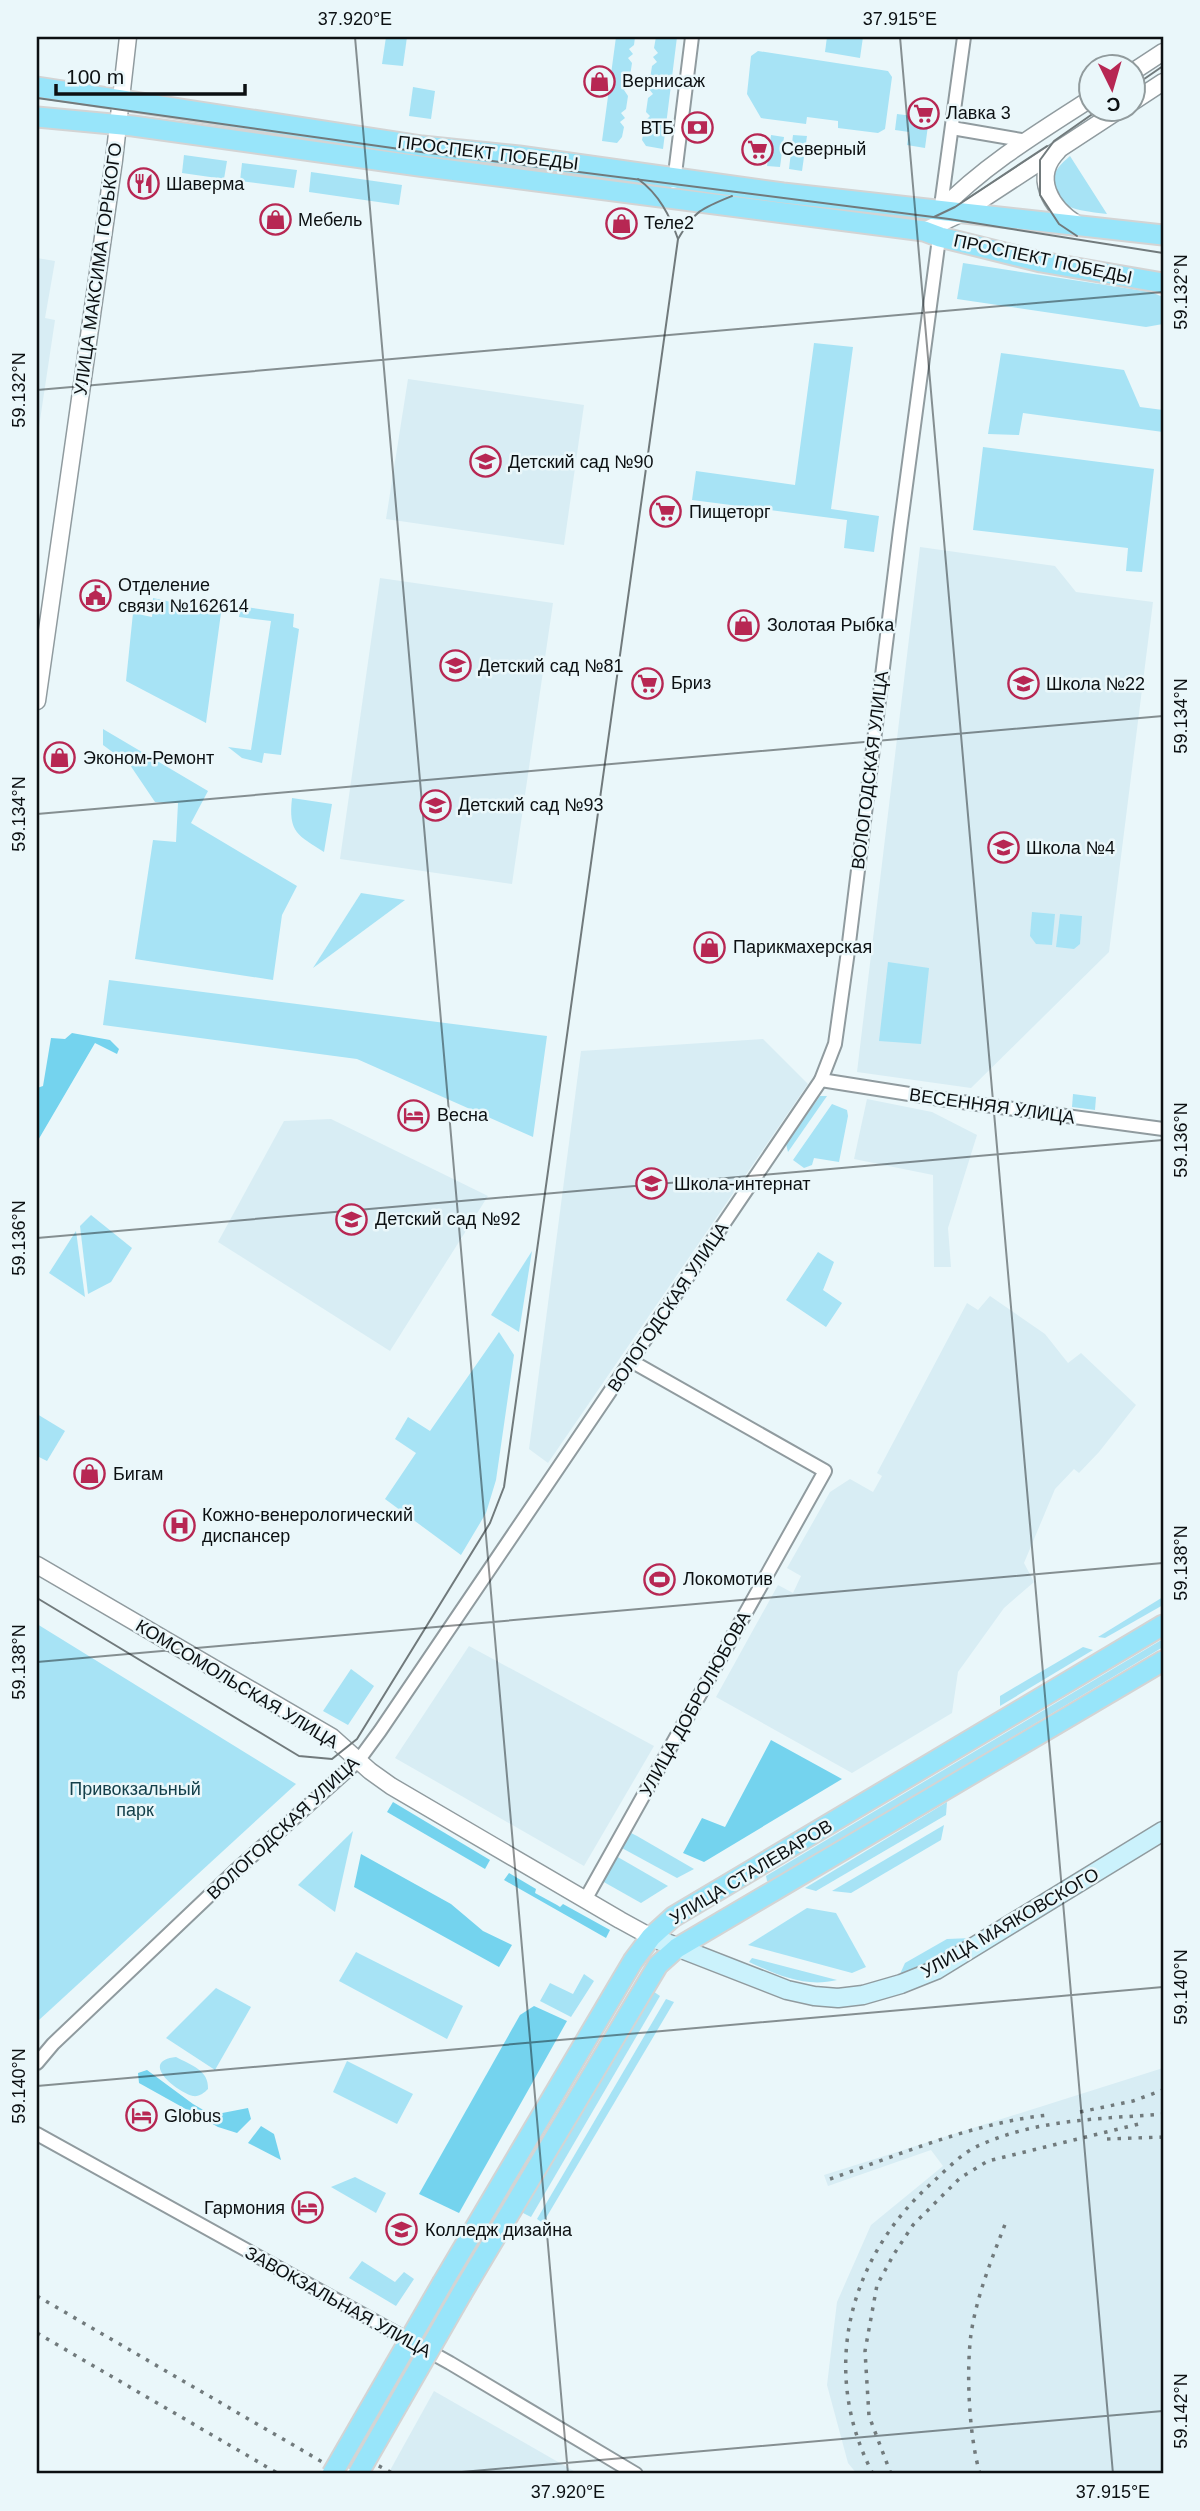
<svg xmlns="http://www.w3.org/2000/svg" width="1200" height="2511" font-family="Helvetica,sans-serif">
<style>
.built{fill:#d8edf4}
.green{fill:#a7e3f5}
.forest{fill:#74d3ee}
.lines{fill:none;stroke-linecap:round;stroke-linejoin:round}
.minor-casing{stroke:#909b9f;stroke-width:16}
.tertiary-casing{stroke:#909b9f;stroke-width:19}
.secondary-casing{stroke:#909b9f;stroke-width:21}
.primary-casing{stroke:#d3d4d4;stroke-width:23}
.minor{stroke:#fff;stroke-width:12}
.tertiary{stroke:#fff;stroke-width:16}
.secondary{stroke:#cbf2fc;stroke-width:18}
.primary{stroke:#98e5fa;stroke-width:19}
.tram{stroke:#717a7c;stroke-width:2}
.rail{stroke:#717a7c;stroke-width:3.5;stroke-dasharray:3.5 7;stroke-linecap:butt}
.primary-bridge-casing{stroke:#d3d4d4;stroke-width:23;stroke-linecap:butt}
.primary-bridge{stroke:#98e5fa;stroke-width:19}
.ticks{fill:none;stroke:#0c1012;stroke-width:2;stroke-opacity:0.45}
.labels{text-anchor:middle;stroke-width:5;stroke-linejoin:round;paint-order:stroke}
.poi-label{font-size:18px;fill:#0c1012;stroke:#eaf7fa;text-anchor:start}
.street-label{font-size:18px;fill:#0c1012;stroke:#eaf7fa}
.park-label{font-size:18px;fill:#14404b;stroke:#eaf7fa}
.neatline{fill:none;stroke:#0c1012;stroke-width:2.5}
.ticks-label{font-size:18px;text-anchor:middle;fill:#0c1012}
</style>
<rect width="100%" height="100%" fill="#eaf7fa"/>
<g class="built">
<polygon points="37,258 55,261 45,318 55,320 37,440"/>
<polygon points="408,379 584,405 564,545 386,519"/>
<polygon points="920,547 1055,566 1076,592 1153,602 1109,952 971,1088 857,1072"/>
<polygon points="380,578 553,603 512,884 340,859"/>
<polygon points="763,1039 808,1084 548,1463 529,1449 581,1051"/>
<polygon points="867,1099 932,1112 977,1135 948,1228 951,1267 934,1267 933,1175 854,1159"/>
<polygon points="331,1119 488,1196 390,1351 218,1242 284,1121"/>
<polygon points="990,1296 1045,1334 1068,1363 1081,1353 1136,1405 1099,1452 1079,1473 1074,1469 1055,1489 1024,1563 1034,1582 1004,1608 958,1672 952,1713 852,1773 716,1697 778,1585 793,1593 801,1576 787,1568 830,1492 850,1479 873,1492 882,1476 877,1473 967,1303 978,1310"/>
<polygon points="469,1646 654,1746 584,1866 395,1758"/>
<polygon points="1163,2068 1163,2474 857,2474 848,2463 827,2385 837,2302 871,2225 943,2166 931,2150 828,2186 824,2175"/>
<polygon points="434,2391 579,2474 388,2474"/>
</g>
<g class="green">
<polygon points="386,37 407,37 403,66 382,64"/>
<polygon points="616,37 635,37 634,45 629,49 633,54 628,58 632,63 630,76 625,80 629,86 624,90 628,96 626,109 621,113 625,118 620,122 624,127 622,137 617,143 602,141"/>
<polygon points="656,37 677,37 663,149 646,146 642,140 644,129 648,126 645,121 650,116 646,112 648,98 653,94 649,89 654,84 650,79 652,66 657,62 653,57 658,53 654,48"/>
<polygon points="827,37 863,37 860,58 825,52"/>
<polygon points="758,51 888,71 892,77 885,129 878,133 838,128 838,121 807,117 806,124 761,118 747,94 751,56"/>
<polygon points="413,87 435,91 431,119 409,116"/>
<polygon points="897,114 929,118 925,148 907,145 909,132 895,130"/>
<polygon points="771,135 784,137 780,167 767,166"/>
<polygon points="793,135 807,136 802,171 789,169"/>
<polygon points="184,155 227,161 224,179 182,173"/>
<path d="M1070,156L1107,214C1086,211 1054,211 1054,183C1053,170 1061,164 1070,156Z"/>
<polygon points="242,163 297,170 294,188 240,181"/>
<polygon points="311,172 402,185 399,205 309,192"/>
<polygon points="963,263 1151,292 1163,297 1163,324 1146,327 957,299"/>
<polygon points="814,343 853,347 831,509 879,516 874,552 844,548 847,520 692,500 696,471 795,485"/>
<polygon points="1001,353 1124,370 1140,407 1163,410 1163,432 1023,413 1019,435 988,434"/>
<polygon points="983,447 1154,469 1142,572 1126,571 1128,548 973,530"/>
<polygon points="153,598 221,613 206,723 126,681 133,613 152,617"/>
<polygon points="246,607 294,614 293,627 299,629 281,755 264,753 262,763 242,758 228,747 251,750 271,621 239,617 240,610"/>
<polygon points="103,729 208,791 191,823 297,886 282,915 273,980 135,959 153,840 176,842 178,803 155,802 130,765 103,745"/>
<path d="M292,798L332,804L324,852C298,835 288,833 292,798Z"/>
<polygon points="361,893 405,900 313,968"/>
<polygon points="1032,912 1055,914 1052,945 1036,944 1030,936"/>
<polygon points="1060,914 1082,916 1080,944 1074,949 1056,947"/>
<polygon points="888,962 929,968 921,1044 879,1041"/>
<polygon points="109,980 547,1036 533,1137 357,1059 103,1025"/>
<polygon points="1073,1094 1096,1097 1095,1110 1072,1107"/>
<polygon points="820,1096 827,1096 788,1152 786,1144"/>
<polygon points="832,1104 847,1110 848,1116 839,1162 814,1158 812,1165 804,1168 793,1160"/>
<polygon points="91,1215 132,1248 111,1282 88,1294 80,1226"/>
<polygon points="76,1231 85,1297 49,1273"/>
<polygon points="532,1251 519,1332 491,1315"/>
<polygon points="818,1252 834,1262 823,1290 842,1303 826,1327 786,1300"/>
<polygon points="499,1332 514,1355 496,1480 486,1513 461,1555 385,1499 416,1453 395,1439 408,1417 430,1431"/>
<polygon points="37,1414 65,1431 47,1461 37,1456"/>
<polygon points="1163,1597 1163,1605 1105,1638 1098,1637"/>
<polygon points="37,1624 296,1784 39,2020 37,2019"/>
<polygon points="1163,1639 1163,1647 770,1882 767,1881 766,1876"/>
<polygon points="1083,1647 1093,1650 1000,1706 1000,1696"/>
<polygon points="351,1669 374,1686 348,1725 323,1711"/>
<polygon points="947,1802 946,1815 816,1891 805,1888"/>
<polygon points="944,1825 941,1840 851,1893 832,1891"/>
<polygon points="353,1831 335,1912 298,1885"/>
<polygon points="629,1832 637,1836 694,1869 677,1878 620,1847"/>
<polygon points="616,1856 668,1886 641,1903 602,1881"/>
<polygon points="807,1908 836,1913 866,1967 852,1973 748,1945"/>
<polygon points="971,1938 973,1942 900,1978 900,1974 905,1963 947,1939"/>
<polygon points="356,1952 463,2006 447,2039 339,1981"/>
<path d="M752,1958L837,1980C805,1988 778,1975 749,1962Z"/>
<polygon points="584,1974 594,1981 571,2017 540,2001 550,1983 573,1994"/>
<polygon points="216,1988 251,2007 215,2070 166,2038"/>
<polygon points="650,1989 660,1996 531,2217 521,2212"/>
<polygon points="666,1999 674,2002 543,2223 537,2219"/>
<path d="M176,2057C191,2065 209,2070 208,2089C204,2093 199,2097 193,2096C177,2092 138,2061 176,2057Z"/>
<polygon points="347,2061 413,2094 397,2124 333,2092"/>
<polygon points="355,2177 386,2193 376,2213 331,2187"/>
<polygon points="362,2261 395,2282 404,2272 414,2279 396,2306 349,2278"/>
</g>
<g class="forest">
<polygon points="72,1033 110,1040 119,1049 117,1054 95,1043 37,1142 37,1088 43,1086 51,1038 65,1039"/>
<polygon points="771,1740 842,1779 704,1862 683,1853 702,1818 725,1827"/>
<polygon points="393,1802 490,1860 485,1869 387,1812"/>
<polygon points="361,1854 451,1904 483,1931 512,1945 499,1967 354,1887"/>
<polygon points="509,1873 536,1889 535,1893 557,1905 560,1907 563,1904 610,1930 606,1938 504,1880"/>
<polygon points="534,2006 567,2021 459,2213 419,2194 520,2015"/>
<polygon points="147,2070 193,2104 212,2115 248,2108 251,2119 237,2133 218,2127 139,2083 138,2073"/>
<polygon points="261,2126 274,2134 281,2160 248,2143"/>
</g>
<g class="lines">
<defs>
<g id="minor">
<polyline points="952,128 1027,141"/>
<polyline points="674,182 692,37"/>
<polyline points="940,213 964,37"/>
<polyline points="821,1080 947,1100 1163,1129"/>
<polyline points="585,1900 825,1471 631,1361"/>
<polyline points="37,2063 53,2044 234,1872 358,1761 380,1731 821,1080 835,1044 848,951 900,530 940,231"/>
<polyline points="37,2134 450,2363 636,2474"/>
</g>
<g id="tertiary">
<polyline points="1134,71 1163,52"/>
<polyline points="1134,101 1163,82"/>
<path d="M1058,151C1032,177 1051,208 1077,224"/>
<path d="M940,211C983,166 1039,132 1092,98"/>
<polyline points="924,231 960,214 1122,108"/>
<polyline points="37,701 114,160 128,37"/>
<polyline points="37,1565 332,1737 370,1771 391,1786 620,1920 651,1937"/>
</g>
<polyline id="secondary" points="651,1937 787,1990 814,1996 838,1998 863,1995 901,1984 936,1970 1163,1831"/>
<g id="primary">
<polyline points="37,87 422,146 519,156 783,193 1163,235"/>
<polyline points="37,117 133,126 419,166 924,231 940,237 1041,262 1163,283"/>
<polyline points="443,2282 633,1961 651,1937 673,1917 1163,1625"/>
<polyline points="462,2293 658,1965 677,1948 1163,1661"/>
</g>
</defs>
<use href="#minor" class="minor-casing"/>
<use href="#tertiary" class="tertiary-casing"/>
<use href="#secondary" class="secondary-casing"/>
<use href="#primary" class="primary-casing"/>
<use href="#minor" class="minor"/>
<use href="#tertiary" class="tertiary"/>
<use href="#secondary" class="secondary"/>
<use href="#primary" class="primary"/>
<g class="tram">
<polyline points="1134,86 1163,66"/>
<polyline points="37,98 421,152 949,219 1163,253"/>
<path d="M638,179C659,194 670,216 678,239"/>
<polyline points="934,217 955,207 1047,146"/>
<polyline points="1077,236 1059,224 1040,195 1040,160 1054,141 1101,108"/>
<path d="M37,1598L299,1756L332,1759L357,1739L490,1523L504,1487L678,239C694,211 702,208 732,196"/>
</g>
<g class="rail">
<polyline points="1080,2112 1133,2101 1163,2090"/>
<polyline points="1107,2139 1163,2137"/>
<path d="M830,2179C901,2154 973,2123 1048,2115"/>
<polyline points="37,2296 343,2474"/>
<polyline points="37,2333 279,2474"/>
<polyline points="351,2451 394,2474"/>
<path d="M873,2474C819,2371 848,2257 934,2181C948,2168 963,2152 980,2145C1038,2119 1101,2119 1163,2114"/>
<polyline points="891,2474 869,2416 865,2351 877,2285 894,2254 913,2225 960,2178 988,2161 1143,2123"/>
<path d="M980,2474C969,2436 966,2373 971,2334C977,2294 993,2256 1007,2219"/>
</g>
<defs>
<g id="primary-bridge">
<polyline points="332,2474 443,2282"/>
<polyline points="358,2474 462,2293"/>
</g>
</defs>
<use href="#primary-bridge" class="primary-bridge-casing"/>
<use href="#primary-bridge" class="primary-bridge"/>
</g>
<path class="ticks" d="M355,37L568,2474M900,37L1113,2474M37,390L1163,292M37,814L1163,716M37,1238L1163,1140M37,1662L1163,1563M37,2086L1163,1987M439,2474L1163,2411"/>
<defs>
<symbol id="shop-ring" viewBox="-11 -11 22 22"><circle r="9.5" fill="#eaf7fa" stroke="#b72753" stroke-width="1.5"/><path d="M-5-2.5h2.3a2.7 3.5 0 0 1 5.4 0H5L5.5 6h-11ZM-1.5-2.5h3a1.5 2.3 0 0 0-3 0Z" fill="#b72753"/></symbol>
<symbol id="supermarket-ring" viewBox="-11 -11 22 22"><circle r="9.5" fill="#eaf7fa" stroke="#b72753" stroke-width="1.5"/><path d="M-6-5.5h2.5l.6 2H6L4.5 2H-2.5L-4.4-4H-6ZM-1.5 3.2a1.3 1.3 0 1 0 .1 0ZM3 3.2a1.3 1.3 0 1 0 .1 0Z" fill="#b72753"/></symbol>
<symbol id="bank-ring" viewBox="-11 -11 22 22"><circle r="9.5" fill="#eaf7fa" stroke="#b72753" stroke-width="1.5"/><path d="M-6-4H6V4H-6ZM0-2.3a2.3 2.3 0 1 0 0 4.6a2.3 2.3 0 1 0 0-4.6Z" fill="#b72753"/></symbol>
<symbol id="restaurant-ring" viewBox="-11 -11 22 22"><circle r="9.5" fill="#eaf7fa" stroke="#b72753" stroke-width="1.5"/><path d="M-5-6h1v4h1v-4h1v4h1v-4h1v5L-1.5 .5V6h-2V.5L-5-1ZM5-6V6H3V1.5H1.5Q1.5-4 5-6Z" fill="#b72753"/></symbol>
<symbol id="school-ring" viewBox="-11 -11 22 22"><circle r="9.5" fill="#eaf7fa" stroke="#b72753" stroke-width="1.5"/><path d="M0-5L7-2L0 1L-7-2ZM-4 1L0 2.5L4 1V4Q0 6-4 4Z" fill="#b72753"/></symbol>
<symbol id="civic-ring" viewBox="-11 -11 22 22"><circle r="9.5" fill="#eaf7fa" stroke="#b72753" stroke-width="1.5"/><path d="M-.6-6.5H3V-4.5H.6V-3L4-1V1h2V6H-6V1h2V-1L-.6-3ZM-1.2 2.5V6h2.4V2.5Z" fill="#b72753"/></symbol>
<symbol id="hotel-ring" viewBox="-11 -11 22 22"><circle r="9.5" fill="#eaf7fa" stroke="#b72753" stroke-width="1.5"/><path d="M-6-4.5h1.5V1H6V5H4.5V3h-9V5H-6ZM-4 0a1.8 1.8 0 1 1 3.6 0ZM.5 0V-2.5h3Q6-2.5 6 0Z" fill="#b72753"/></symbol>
<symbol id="hospital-ring" viewBox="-11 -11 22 22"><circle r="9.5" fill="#eaf7fa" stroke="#b72753" stroke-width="1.5"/><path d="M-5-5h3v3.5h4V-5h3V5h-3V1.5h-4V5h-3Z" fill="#b72753"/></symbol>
<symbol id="stadium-ring" viewBox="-11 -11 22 22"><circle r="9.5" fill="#eaf7fa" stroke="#b72753" stroke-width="1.5"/><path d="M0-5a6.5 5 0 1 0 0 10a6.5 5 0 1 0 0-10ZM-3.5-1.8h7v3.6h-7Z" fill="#b72753"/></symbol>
<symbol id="university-ring" viewBox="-11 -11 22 22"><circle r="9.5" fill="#eaf7fa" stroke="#b72753" stroke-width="1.5"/><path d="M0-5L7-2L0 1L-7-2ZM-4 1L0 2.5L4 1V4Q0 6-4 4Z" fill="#b72753"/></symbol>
</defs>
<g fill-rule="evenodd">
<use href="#shop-ring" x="582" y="64" width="35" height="35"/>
<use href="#supermarket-ring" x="906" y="96" width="35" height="35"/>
<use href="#bank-ring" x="680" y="110" width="35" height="35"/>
<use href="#supermarket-ring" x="740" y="132" width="35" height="35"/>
<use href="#restaurant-ring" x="126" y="166" width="35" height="35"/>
<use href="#shop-ring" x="258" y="202" width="35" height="35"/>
<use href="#shop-ring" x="604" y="206" width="35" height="35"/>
<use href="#school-ring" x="468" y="444" width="35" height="35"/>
<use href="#supermarket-ring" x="648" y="494" width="35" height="35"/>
<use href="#civic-ring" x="78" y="578" width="35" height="35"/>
<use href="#shop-ring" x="726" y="608" width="35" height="35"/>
<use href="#school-ring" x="438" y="648" width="35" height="35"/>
<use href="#supermarket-ring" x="630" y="666" width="35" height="35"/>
<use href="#school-ring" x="1006" y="666" width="35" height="35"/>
<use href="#shop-ring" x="42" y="740" width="35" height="35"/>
<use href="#school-ring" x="418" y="788" width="35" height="35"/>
<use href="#school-ring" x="986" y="830" width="35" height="35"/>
<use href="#shop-ring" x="692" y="930" width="35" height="35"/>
<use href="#hotel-ring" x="396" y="1098" width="35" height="35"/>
<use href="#school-ring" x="634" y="1166" width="35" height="35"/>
<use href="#school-ring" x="334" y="1202" width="35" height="35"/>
<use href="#shop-ring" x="72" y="1456" width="35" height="35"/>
<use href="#hospital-ring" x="162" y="1508" width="35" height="35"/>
<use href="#stadium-ring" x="642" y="1562" width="35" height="35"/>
<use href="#hotel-ring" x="124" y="2098" width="35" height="35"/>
<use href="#hotel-ring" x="290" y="2190" width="35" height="35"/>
<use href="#university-ring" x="384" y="2212" width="35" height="35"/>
</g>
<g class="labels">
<g class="poi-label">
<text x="622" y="87">Вернисаж</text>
<text x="946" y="119">Лавка 3</text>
<text x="674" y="134" text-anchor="end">ВТБ</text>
<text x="781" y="155">Северный</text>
<text x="166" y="190">Шаверма</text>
<text x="298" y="226">Мебель</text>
<text x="644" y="229">Теле2</text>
<text x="508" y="468">Детский сад №90</text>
<text x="689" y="518">Пищеторг</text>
<text x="118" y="591">Отделение<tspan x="118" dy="21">связи №162614</tspan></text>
<text x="767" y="631">Золотая Рыбка</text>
<text x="478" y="672">Детский сад №81</text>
<text x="671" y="689">Бриз</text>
<text x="1046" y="690">Школа №22</text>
<text x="83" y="764">Эконом-Ремонт</text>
<text x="458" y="811">Детский сад №93</text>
<text x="1026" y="854">Школа №4</text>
<text x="733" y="953">Парикмахерская</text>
<text x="437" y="1121">Весна</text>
<text x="674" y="1190">Школа-интернат</text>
<text x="375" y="1225">Детский сад №92</text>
<text x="113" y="1480">Бигам</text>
<text x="202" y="1521">Кожно-венерологический<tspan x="202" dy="21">диспансер</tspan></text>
<text x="683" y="1585">Локомотив</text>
<text x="164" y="2122">Globus</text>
<text x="285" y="2214" text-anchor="end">Гармония</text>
<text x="425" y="2236">Колледж дизайна</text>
</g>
<g class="street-label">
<text transform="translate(488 153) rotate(7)" y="6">ПРОСПЕКТ ПОБЕДЫ</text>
<text transform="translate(1043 259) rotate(12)" y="6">ПРОСПЕКТ ПОБЕДЫ</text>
<text transform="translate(98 269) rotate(-82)" y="6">УЛИЦА МАКСИМА ГОРЬКОГО</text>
<text transform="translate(870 770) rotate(-83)" y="6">ВОЛОГОДСКАЯ УЛИЦА</text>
<text transform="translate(992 1106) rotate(8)" y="6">ВЕСЕННЯЯ УЛИЦА</text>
<text transform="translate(668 1307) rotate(-56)" y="6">ВОЛОГОДСКАЯ УЛИЦА</text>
<text transform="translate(237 1684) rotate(31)" y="6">КОМСОМОЛЬСКАЯ УЛИЦА</text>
<text transform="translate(695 1704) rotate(-61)" y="6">УЛИЦА ДОБРОЛЮБОВА</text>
<text transform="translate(283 1828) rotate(-43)" y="6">ВОЛОГОДСКАЯ УЛИЦА</text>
<text transform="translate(751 1872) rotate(-31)" y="6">УЛИЦА СТАЛЕВАРОВ</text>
<text transform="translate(1010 1923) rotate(-30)" y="6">УЛИЦА МАЯКОВСКОГО</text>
<text transform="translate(338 2302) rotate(29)" y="6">ЗАВОКЗАЛЬНАЯ УЛИЦА</text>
</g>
<g class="park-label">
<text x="135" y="1795">Привокзальный<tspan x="135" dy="21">парк</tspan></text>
</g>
</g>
<rect width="1200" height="2511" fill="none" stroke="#eaf7fa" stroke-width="77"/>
<g transform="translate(1112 88) rotate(175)"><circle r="33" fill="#eaf7fa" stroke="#919b9d" stroke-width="2"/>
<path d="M0-5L12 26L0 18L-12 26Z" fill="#b72753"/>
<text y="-10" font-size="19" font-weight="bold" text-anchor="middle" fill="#0c1012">С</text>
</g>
<path d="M56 84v10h189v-10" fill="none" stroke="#0c1012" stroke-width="3.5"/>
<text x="66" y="84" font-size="21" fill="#0c1012" stroke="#eaf7fa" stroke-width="5" paint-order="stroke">100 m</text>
<rect x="38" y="38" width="1124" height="2434" class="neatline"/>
<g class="ticks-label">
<text x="355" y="25">37.920°E</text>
<text x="900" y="25">37.915°E</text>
<text transform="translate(1181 292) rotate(-90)" y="6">59.132°N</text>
<text transform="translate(19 390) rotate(-90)" y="6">59.132°N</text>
<text transform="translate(1181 716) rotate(-90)" y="6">59.134°N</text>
<text transform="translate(19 814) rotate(-90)" y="6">59.134°N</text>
<text transform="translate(1181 1140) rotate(-90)" y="6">59.136°N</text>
<text transform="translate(19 1238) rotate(-90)" y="6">59.136°N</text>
<text transform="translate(1181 1563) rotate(-90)" y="6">59.138°N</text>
<text transform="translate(19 1662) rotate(-90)" y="6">59.138°N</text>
<text transform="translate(1181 1987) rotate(-90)" y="6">59.140°N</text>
<text transform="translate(19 2086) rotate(-90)" y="6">59.140°N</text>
<text transform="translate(1181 2411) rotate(-90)" y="6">59.142°N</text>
<text x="568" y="2498">37.920°E</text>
<text x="1113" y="2498">37.915°E</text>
</g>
</svg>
